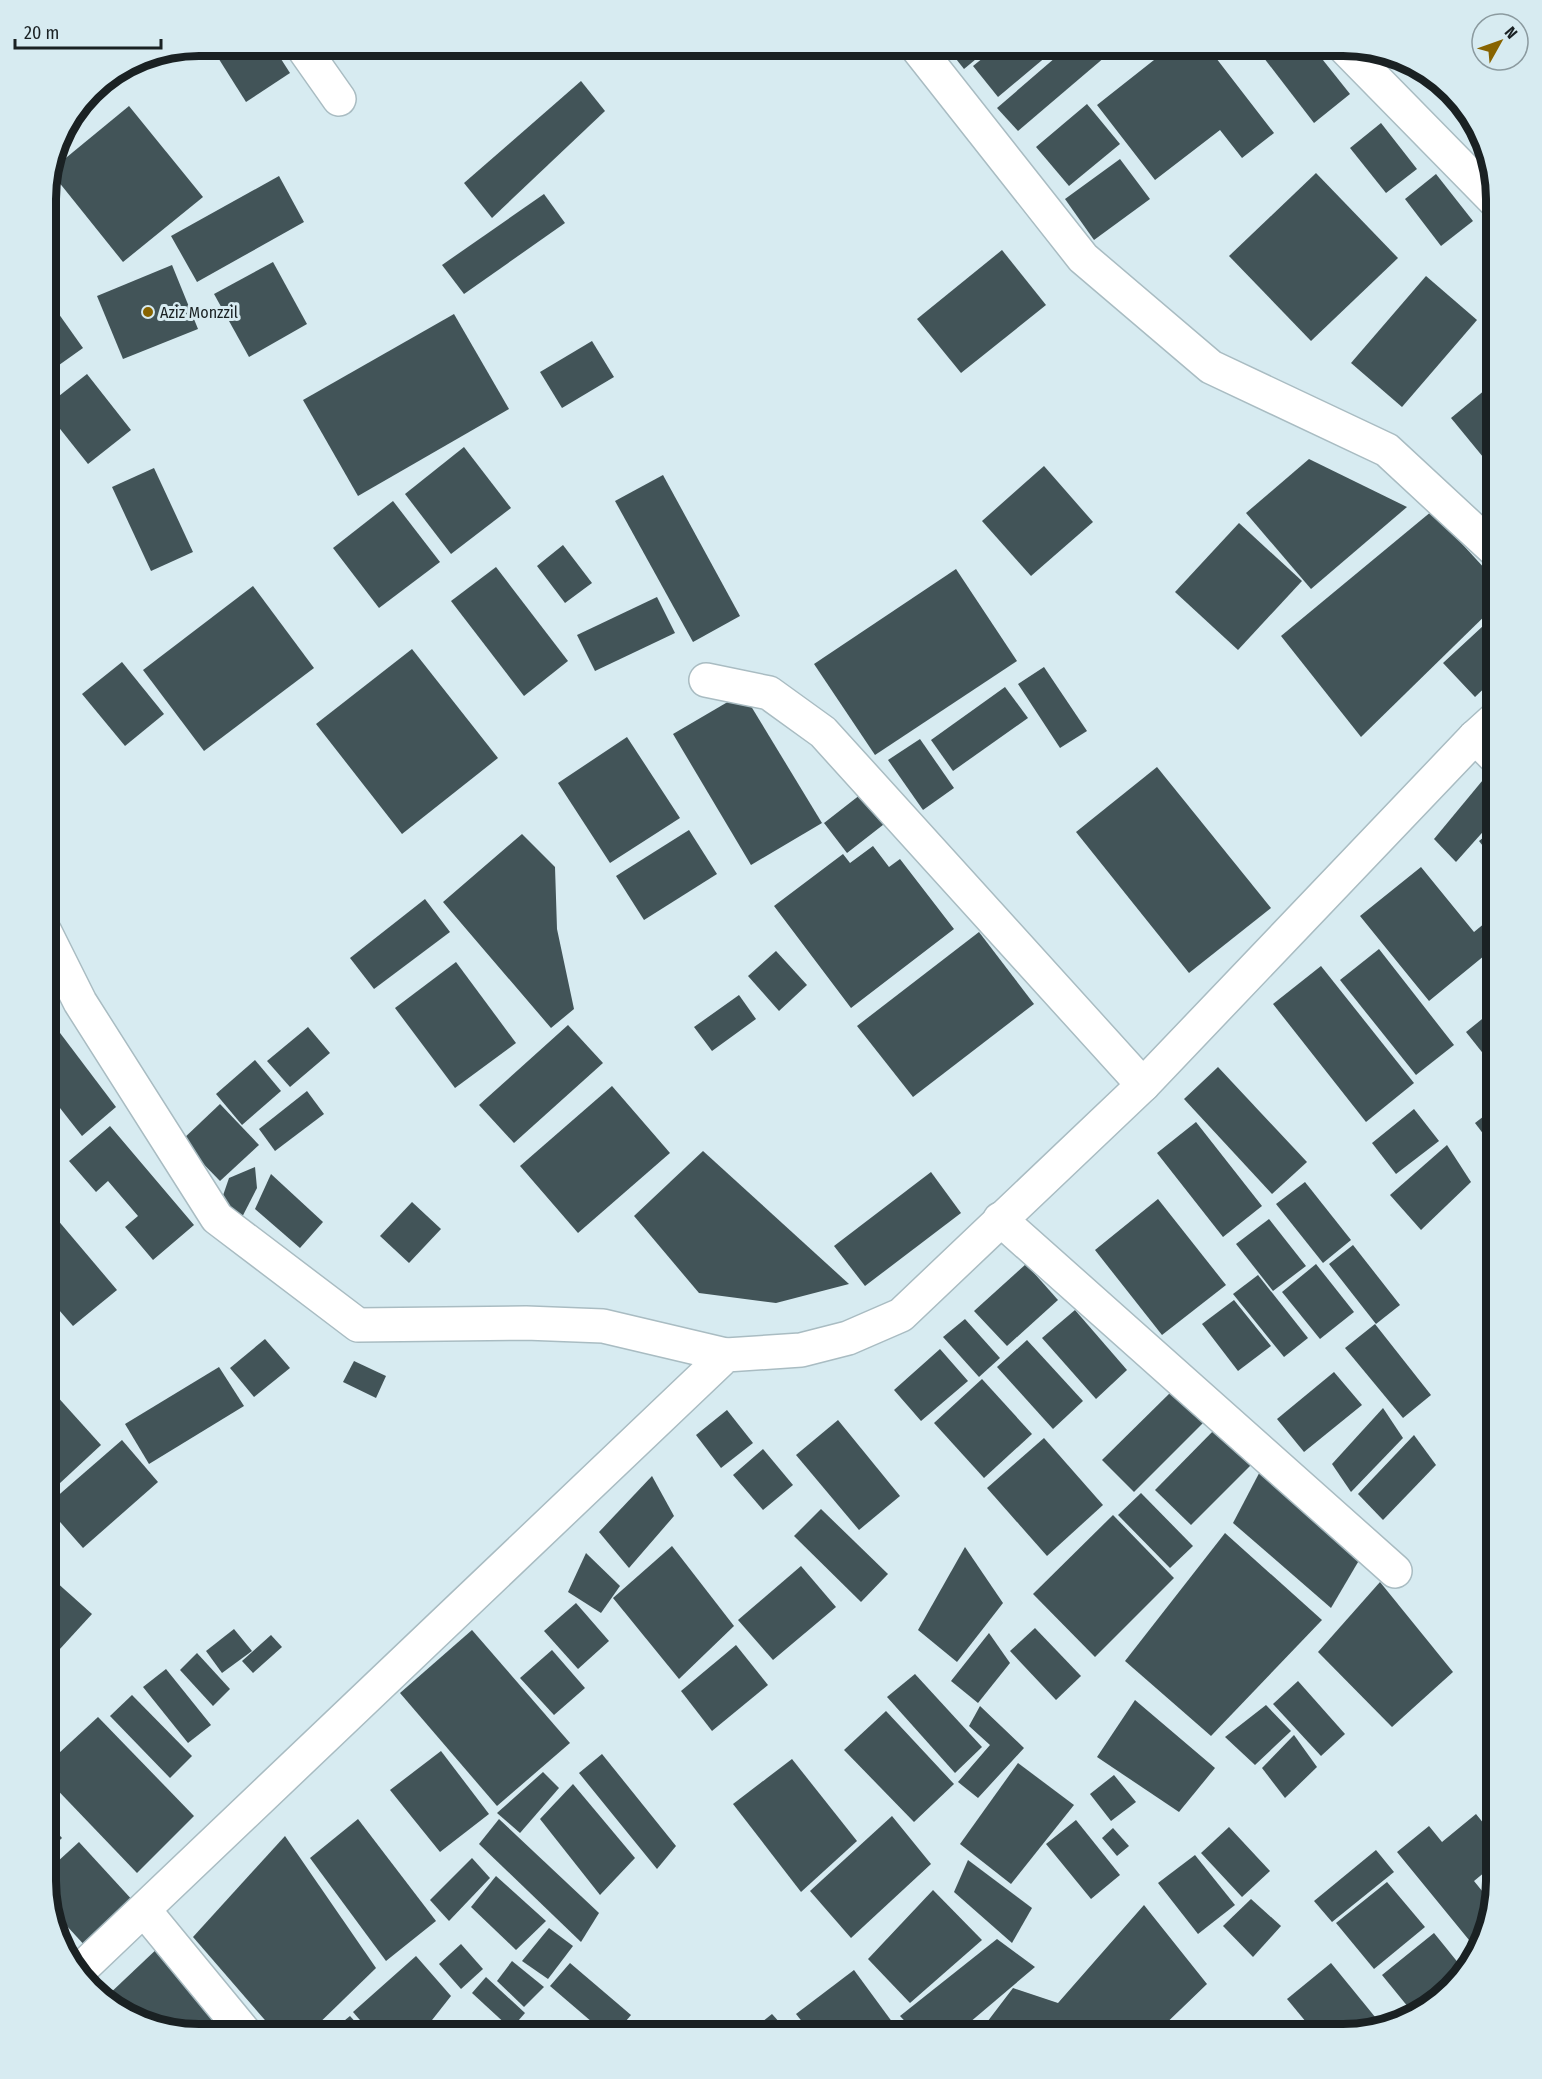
<svg xmlns="http://www.w3.org/2000/svg" width="1542" height="2079" font-family="'Fira Sans Condensed',sans-serif">
<style>
.building{fill:#425458}
.lines{fill:none;stroke-linecap:round;stroke-linejoin:round}
.minor-casing{stroke:#a9bcc2;stroke-width:36}
.minor{stroke:#fff;stroke-width:33}
.poi-dot{fill:#886401;stroke:#d7ebf1;stroke-width:2}
.labels{text-anchor:middle;stroke-width:6;stroke-linejoin:round;paint-order:stroke}
.poi-label{font-size:16px;fill:#1a2123;stroke:#d7ebf1;text-anchor:start}
.rim{fill:none;stroke:#1a2123;stroke-width:8}
</style>
<rect width="100%" height="100%" fill="#d7ebf1"/>
<g class="building">
<polygon points="210,45 272,45 290,73 246,102"/>
<polygon points="945,45 993,45 964,69"/>
<polygon points="999,45 1060,45 998,97 973,66"/>
<polygon points="1070,45 1119,45 1018,131 997,108"/>
<polygon points="1173,45 1206,45 1274,133 1242,158 1220,130 1155,180 1097,105"/>
<polygon points="1254,45 1311,45 1350,94 1314,123"/>
<polygon points="581,81 605,111 492,218 464,183"/>
<polygon points="1087,104 1120,144 1069,186 1036,147"/>
<polygon points="129,106 203,197 123,262 50,171"/>
<polygon points="1381,123 1417,169 1386,193 1350,148"/>
<polygon points="1120,159 1150,199 1094,240 1065,199"/>
<polygon points="1316,173 1398,258 1311,341 1229,256"/>
<polygon points="1436,174 1473,221 1441,246 1405,199"/>
<polygon points="279,176 304,222 197,282 171,236"/>
<polygon points="544,194 565,223 464,294 442,265"/>
<polygon points="1002,250 1046,305 961,373 917,319"/>
<polygon points="273,262 307,324 249,357 214,294"/>
<polygon points="172,265 198,329 123,359 97,296"/>
<polygon points="1426,276 1477,320 1402,407 1351,363"/>
<polygon points="51,303 83,348 45,375 45,307"/>
<polygon points="454,314 509,409 358,496 303,400"/>
<polygon points="592,341 614,377 562,408 540,372"/>
<polygon points="87,374 131,430 88,464 45,410 45,407"/>
<polygon points="1497,380 1497,474 1451,418"/>
<polygon points="464,447 511,508 451,554 405,494"/>
<polygon points="1309,459 1407,507 1311,589 1246,513"/>
<polygon points="1044,466 1093,522 1031,576 982,521"/>
<polygon points="154,468 193,552 151,571 112,487"/>
<polygon points="663,475 740,616 693,642 615,501"/>
<polygon points="393,501 440,562 379,608 333,548"/>
<polygon points="1432,511 1497,582 1497,604 1361,737 1281,636"/>
<polygon points="1239,523 1302,581 1238,650 1175,592"/>
<polygon points="563,545 592,583 565,603 537,566"/>
<polygon points="496,567 568,661 524,696 451,601"/>
<polygon points="956,569 1017,661 875,755 814,664"/>
<polygon points="253,586 314,668 204,751 143,670"/>
<polygon points="657,597 675,633 595,671 577,635"/>
<polygon points="1497,613 1497,645 1493,648 1497,652 1497,676 1475,697 1443,663"/>
<polygon points="412,649 498,758 402,834 316,724"/>
<polygon points="122,662 164,714 125,746 82,694"/>
<polygon points="1044,667 1087,731 1060,748 1018,684"/>
<polygon points="1005,687 1028,718 953,771 931,740"/>
<polygon points="743,693 822,823 751,865 673,734"/>
<polygon points="627,737 680,818 610,863 558,783"/>
<polygon points="920,739 954,788 923,810 888,760"/>
<polygon points="1157,767 1271,908 1189,973 1076,832"/>
<polygon points="1492,769 1497,773 1497,816 1456,862 1434,839"/>
<polygon points="865,791 888,821 847,853 824,823"/>
<polygon points="1497,827 1497,864 1479,841"/>
<polygon points="689,830 717,874 644,920 616,876"/>
<polygon points="522,834 555,867 557,929 574,1009 551,1028 443,902"/>
<polygon points="873,846 889,867 900,859 954,929 851,1008 774,906 843,854 850,863"/>
<polygon points="1421,867 1474,932 1497,913 1497,960 1490,951 1429,1001 1360,916"/>
<polygon points="425,899 450,932 374,989 350,958"/>
<polygon points="979,932 1034,1004 913,1097 857,1026"/>
<polygon points="1379,949 1454,1045 1416,1075 1340,980"/>
<polygon points="776,951 807,985 779,1011 748,976"/>
<polygon points="456,962 516,1043 455,1088 395,1008"/>
<polygon points="1321,966 1414,1083 1366,1122 1273,1004"/>
<polygon points="739,995 756,1019 712,1051 694,1027"/>
<polygon points="1497,1007 1497,1071 1466,1032"/>
<polygon points="51,1021 116,1107 82,1136 45,1089 45,1023"/>
<polygon points="568,1025 603,1063 514,1143 479,1105"/>
<polygon points="308,1027 330,1053 290,1087 267,1061"/>
<polygon points="255,1060 281,1091 242,1125 216,1094"/>
<polygon points="1218,1067 1307,1162 1272,1194 1184,1099"/>
<polygon points="612,1086 670,1153 578,1233 520,1166"/>
<polygon points="307,1091 324,1114 275,1151 259,1129"/>
<polygon points="220,1104 259,1145 220,1181 181,1141"/>
<polygon points="1497,1106 1497,1152 1475,1123"/>
<polygon points="1414,1109 1439,1141 1396,1174 1372,1143"/>
<polygon points="1196,1122 1262,1206 1223,1237 1157,1153"/>
<polygon points="110,1126 194,1225 153,1260 125,1227 138,1216 108,1181 96,1192 69,1161"/>
<polygon points="1447,1145 1471,1182 1421,1230 1390,1195"/>
<polygon points="45,1150 53,1159 45,1165"/>
<polygon points="703,1151 849,1284 776,1303 699,1293 634,1216"/>
<polygon points="255,1167 257,1188 237,1227 218,1210 229,1178"/>
<polygon points="931,1172 961,1213 865,1286 834,1246"/>
<polygon points="271,1174 323,1222 300,1248 255,1209"/>
<polygon points="1305,1182 1351,1240 1323,1263 1276,1204"/>
<polygon points="1158,1199 1226,1285 1162,1335 1095,1250"/>
<polygon points="412,1202 441,1229 409,1263 380,1236"/>
<polygon points="45,1205 117,1290 73,1326 45,1294"/>
<polygon points="1269,1219 1306,1266 1273,1291 1236,1244"/>
<polygon points="1353,1245 1400,1305 1376,1324 1329,1264"/>
<polygon points="1026,1264 1058,1300 1007,1346 974,1311"/>
<polygon points="1316,1264 1354,1312 1320,1339 1282,1292"/>
<polygon points="1258,1275 1308,1338 1284,1357 1233,1294"/>
<polygon points="1234,1300 1271,1346 1238,1371 1202,1324"/>
<polygon points="1075,1310 1127,1370 1096,1399 1042,1338"/>
<polygon points="965,1319 1000,1358 979,1377 943,1337"/>
<polygon points="1375,1324 1431,1395 1403,1418 1345,1348"/>
<polygon points="265,1339 290,1368 254,1397 230,1368"/>
<polygon points="1027,1340 1083,1401 1053,1429 997,1367"/>
<polygon points="940,1349 968,1381 921,1421 894,1390"/>
<polygon points="354,1361 386,1376 376,1398 343,1382"/>
<polygon points="219,1367 244,1406 149,1464 125,1424"/>
<polygon points="1334,1372 1362,1405 1304,1452 1277,1419"/>
<polygon points="982,1379 1032,1434 984,1478 934,1423"/>
<polygon points="45,1383 101,1445 45,1497"/>
<polygon points="1173,1390 1204,1422 1134,1492 1102,1460"/>
<polygon points="1383,1408 1403,1438 1351,1492 1332,1464"/>
<polygon points="727,1410 753,1443 721,1468 696,1435"/>
<polygon points="838,1420 900,1496 859,1530 796,1455"/>
<polygon points="1218,1426 1254,1462 1191,1525 1155,1490"/>
<polygon points="1414,1435 1436,1465 1383,1520 1358,1494"/>
<polygon points="1044,1438 1103,1505 1047,1556 987,1488"/>
<polygon points="122,1440 158,1482 83,1548 46,1506"/>
<polygon points="763,1449 793,1485 763,1510 733,1475"/>
<polygon points="1266,1460 1361,1557 1331,1608 1233,1523"/>
<polygon points="652,1476 674,1516 629,1568 599,1532"/>
<polygon points="1141,1493 1193,1546 1170,1568 1118,1515"/>
<polygon points="821,1509 888,1574 861,1602 794,1536"/>
<polygon points="1497,1514 1497,1546 1482,1530"/>
<polygon points="1113,1515 1174,1578 1095,1657 1033,1594"/>
<polygon points="1225,1533 1322,1620 1211,1736 1125,1661"/>
<polygon points="672,1546 734,1626 679,1679 613,1598"/>
<polygon points="965,1547 1003,1603 957,1662 918,1630"/>
<polygon points="586,1553 620,1586 601,1613 568,1592"/>
<polygon points="801,1566 836,1607 773,1660 738,1620"/>
<polygon points="45,1572 92,1614 59,1650 45,1638"/>
<polygon points="1380,1582 1453,1672 1392,1727 1318,1652"/>
<polygon points="576,1603 609,1641 578,1669 544,1631"/>
<polygon points="1035,1628 1081,1676 1056,1700 1010,1651"/>
<polygon points="234,1629 252,1651 222,1673 206,1651"/>
<polygon points="472,1630 570,1743 497,1806 400,1693"/>
<polygon points="989,1633 1010,1663 978,1703 951,1681"/>
<polygon points="271,1635 282,1647 253,1673 242,1661"/>
<polygon points="736,1645 768,1685 712,1731 681,1691"/>
<polygon points="552,1650 585,1688 554,1715 520,1678"/>
<polygon points="1497,1652 1497,1668 1489,1660"/>
<polygon points="197,1653 230,1689 213,1706 180,1670"/>
<polygon points="166,1669 211,1725 188,1743 143,1687"/>
<polygon points="915,1674 982,1747 955,1773 887,1697"/>
<polygon points="1298,1681 1345,1734 1321,1756 1273,1704"/>
<polygon points="132,1695 192,1756 170,1778 110,1716"/>
<polygon points="1135,1700 1215,1768 1179,1812 1097,1757"/>
<polygon points="1266,1705 1291,1731 1255,1765 1225,1737"/>
<polygon points="980,1706 1024,1748 978,1798 958,1782 990,1745 969,1726"/>
<polygon points="886,1711 954,1784 914,1822 844,1750"/>
<polygon points="98,1717 194,1816 137,1873 45,1777 45,1766"/>
<polygon points="1294,1735 1317,1767 1285,1798 1262,1768"/>
<polygon points="441,1751 489,1814 440,1852 390,1790"/>
<polygon points="602,1754 676,1846 657,1869 579,1773"/>
<polygon points="792,1759 857,1841 801,1892 733,1804"/>
<polygon points="1018,1763 1074,1805 1011,1884 960,1844"/>
<polygon points="543,1772 559,1788 520,1833 497,1813"/>
<polygon points="1114,1775 1136,1802 1111,1821 1090,1794"/>
<polygon points="573,1784 635,1858 600,1895 540,1819"/>
<polygon points="1476,1814 1497,1840 1497,1862 1474,1881 1491,1902 1478,1951 1397,1852 1429,1826 1442,1842"/>
<polygon points="892,1816 931,1864 851,1938 810,1891"/>
<polygon points="45,1819 62,1838 45,1854"/>
<polygon points="358,1819 436,1921 386,1961 310,1858"/>
<polygon points="499,1819 599,1913 581,1942 479,1844"/>
<polygon points="1076,1820 1120,1875 1091,1899 1046,1844"/>
<polygon points="1229,1827 1270,1871 1242,1897 1201,1853"/>
<polygon points="1113,1828 1129,1846 1117,1856 1102,1838"/>
<polygon points="285,1836 376,1968 308,2034 277,2034 193,1937"/>
<polygon points="79,1842 135,1903 87,1948 55,1913 45,1880 45,1873"/>
<polygon points="1376,1850 1394,1872 1332,1922 1314,1901"/>
<polygon points="1195,1855 1235,1905 1198,1934 1158,1883"/>
<polygon points="472,1858 490,1878 449,1921 430,1900"/>
<polygon points="968,1860 1032,1908 1012,1943 954,1892"/>
<polygon points="496,1876 546,1921 516,1950 471,1907"/>
<polygon points="1387,1882 1425,1927 1374,1969 1336,1923"/>
<polygon points="933,1890 982,1940 910,2003 868,1959"/>
<polygon points="1251,1899 1281,1926 1253,1957 1223,1926"/>
<polygon points="1144,1905 1207,1984 1155,2034 978,2034 1013,1988 1058,2003"/>
<polygon points="549,1928 573,1946 548,1979 522,1961"/>
<polygon points="1434,1933 1464,1970 1428,2008 1413,2013 1382,1975"/>
<polygon points="997,1939 1035,1967 956,2034 917,2034 900,2016"/>
<polygon points="461,1944 483,1969 461,1989 439,1964"/>
<polygon points="161,1945 234,2034 198,2034 122,2014 105,1998"/>
<polygon points="416,1956 451,1996 421,2034 372,2034 353,2012"/>
<polygon points="512,1961 544,1987 524,2007 497,1981"/>
<polygon points="570,1963 631,2015 615,2034 606,2034 550,1986"/>
<polygon points="1331,1963 1380,2023 1344,2034 1316,2034 1287,1999"/>
<polygon points="854,1970 901,2034 812,2034 796,2014"/>
<polygon points="486,1977 525,2013 511,2029 472,1993"/>
<polygon points="772,2014 790,2034 754,2034 751,2031"/>
<polygon points="350,2016 366,2034 328,2034"/>
</g>
<g class="lines">
<defs>
<g id="minor">
<polyline points="301,45 339,99"/>
<polyline points="915,45 1083,258 1211,367 1387,450 1497,552"/>
<polyline points="1342,45 1497,203"/>
<polyline points="706,680 769,693 823,732 1143,1085"/>
<polyline points="1475,737 1497,759"/>
<polyline points="45,932 80,1002 217,1218 358,1325 526,1323 603,1326 726,1355"/>
<polyline points="1000,1219 1395,1571"/>
<polyline points="144,1910 246,2034"/>
<polyline points="78,1972 726,1355 801,1350 848,1338 901,1315 1143,1085 1475,737 1497,717"/>
</g>
</defs>
<use href="#minor" class="minor-casing"/>
<use href="#minor" class="minor"/>
</g>
<circle class="poi-dot" cx="148" cy="312" r="6"/>
<g class="labels">
<g class="poi-label">
<text x="160" y="318">Aziz Monzzil</text>
</g>
</g>
<path d="M0 0H1542V2079H0ZM199 56H1343A143 143 0 0 1 1486 199V1881A143 143 0 0 1 1343 2024H199A143 143 0 0 1 56 1881V199A143 143 0 0 1 199 56Z" fill="#d7ebf1" fill-rule="evenodd"/>
<path class="rim" d="M199 56H1343A143 143 0 0 1 1486 199V1881A143 143 0 0 1 1343 2024H199A143 143 0 0 1 56 1881V199A143 143 0 0 1 199 56Z"/>
<g transform="translate(1500 42) rotate(50)"><circle r="28" fill="#d7ebf1" stroke="#8b9a9f" stroke-width="1.5"/>
<path d="M0-4.5L10 22L0 15L-10 22Z" fill="#886401"/>
<text y="-9" font-size="16" font-weight="bold" text-anchor="middle" fill="#1a2123">N</text>
</g>
<path d="M15 39v9h146v-9" fill="none" stroke="#1a2123" stroke-width="3"/>
<text x="24" y="39" font-size="18" fill="#1a2123" stroke="#d7ebf1" stroke-width="4.5" paint-order="stroke">20 m</text>
</svg>
